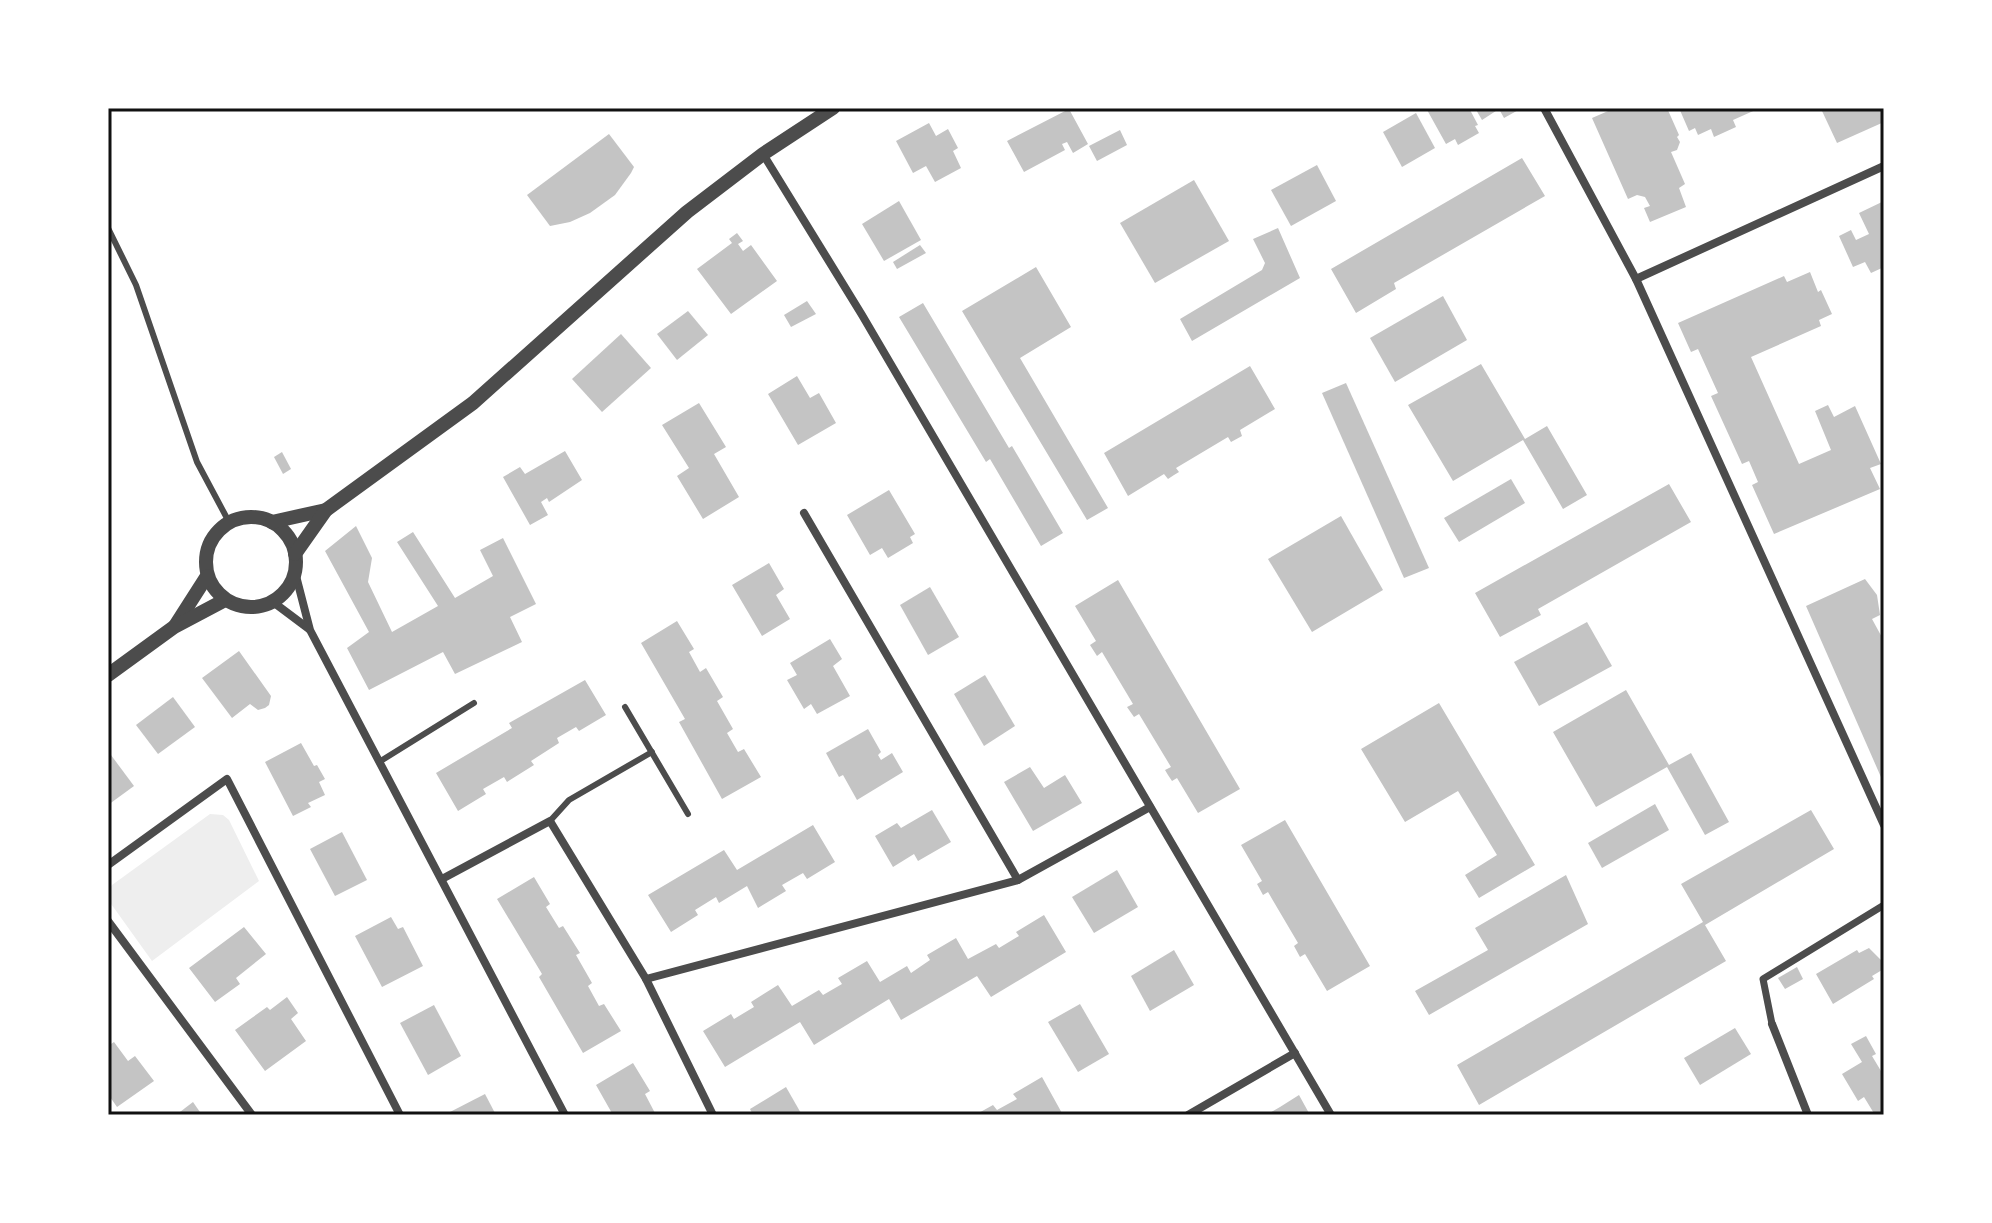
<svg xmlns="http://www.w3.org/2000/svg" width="1992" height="1223" font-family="'Roboto Condensed',sans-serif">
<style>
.green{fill:#eee}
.building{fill:#c4c4c4}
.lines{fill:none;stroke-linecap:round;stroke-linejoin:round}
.service{stroke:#4c4c4c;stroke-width:6}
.pedestrian{stroke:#4c4c4c;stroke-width:7}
.minor{stroke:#4c4c4c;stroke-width:8}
.tertiary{stroke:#4c4c4c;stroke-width:14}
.neatline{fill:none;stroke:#111;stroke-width:3}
</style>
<rect width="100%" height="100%" fill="#fff"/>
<polygon class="green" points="210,814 223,815 229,820 259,881 152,961 109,901 109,890 112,885"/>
<g class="building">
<polygon points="1426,108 1469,108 1478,125 1475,126 1479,133 1458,145 1455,139 1446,144"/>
<polygon points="1475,108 1522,108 1504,118 1499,109 1482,120"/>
<polygon points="1615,108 1667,108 1679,135 1677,137 1680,142 1677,150 1671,152 1685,184 1679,188 1686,207 1650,222 1644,208 1650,206 1645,197 1637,195 1628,199 1592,118"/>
<polygon points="1679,108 1760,108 1733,120 1736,127 1714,137 1711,129 1698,135 1695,128 1689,131"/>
<polygon points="1829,108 1884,108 1884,122 1837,143 1822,111"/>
<polygon points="1069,109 1088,144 1073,153 1067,142 1062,144 1065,150 1024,172 1007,141"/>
<polygon points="1416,113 1435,148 1402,167 1383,132"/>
<polygon points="929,123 936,136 948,129 958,148 953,151 961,168 935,182 926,166 913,173 896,141"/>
<polygon points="1120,130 1127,145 1097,161 1089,146"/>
<polygon points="609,134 634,167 631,173 615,195 590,213 570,222 550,226 527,195"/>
<polygon points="1522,158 1545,196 1394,283 1396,289 1356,313 1331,269"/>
<polygon points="1317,165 1336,201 1291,226 1271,190"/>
<polygon points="1194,180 1229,241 1155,283 1120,223"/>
<polygon points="899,201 921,240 884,261 862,224"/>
<polygon points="1884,201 1884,267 1871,273 1865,262 1853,267 1839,236 1851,230 1856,240 1869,234 1859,213"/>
<polygon points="1278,228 1300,278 1192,341 1180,319 1262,270 1265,263 1253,239"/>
<polygon points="737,233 743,241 738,244 743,251 751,245 777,281 731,314 697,269 732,243 729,239"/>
<polygon points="920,245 926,253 897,269 893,262"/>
<polygon points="1036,267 1071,327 1020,358 1108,508 1087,520 962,311"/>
<polygon points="1810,272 1818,292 1821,290 1832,314 1819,320 1821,326 1751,357 1799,464 1831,450 1815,411 1828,405 1834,417 1855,406 1881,464 1870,468 1880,489 1774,534 1752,485 1758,482 1749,461 1742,464 1711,396 1718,393 1698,349 1691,352 1678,323 1784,276 1787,282"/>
<polygon points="1443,296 1467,340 1395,382 1370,338"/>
<polygon points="807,301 816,314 791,327 784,315"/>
<polygon points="923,303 1009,448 1012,446 1063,533 1041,546 990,459 986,462 899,317"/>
<polygon points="688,311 708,335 677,360 657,334"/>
<polygon points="621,334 651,368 602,412 572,379"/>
<polygon points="1481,364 1525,439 1547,426 1587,495 1563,509 1523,440 1453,481 1408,405"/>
<polygon points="1250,366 1275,409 1240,430 1242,436 1231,442 1228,437 1176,468 1179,472 1174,475 1168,479 1164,474 1128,496 1104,453"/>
<polygon points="797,376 810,398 819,393 836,423 798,445 768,394"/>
<polygon points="1346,383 1429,568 1404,578 1322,393"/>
<polygon points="699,403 726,447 714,454 739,497 703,519 677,476 689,468 662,425"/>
<polygon points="565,451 582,480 549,502 547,498 541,502 548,515 530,525 503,477 520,467 525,474"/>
<polygon points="282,452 291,469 283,474 274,457"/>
<polygon points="1511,479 1525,503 1459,542 1444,518"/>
<polygon points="1669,484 1691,522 1538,609 1541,615 1500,637 1475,593"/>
<polygon points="889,490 915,534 910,537 913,543 888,558 882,548 870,555 847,515"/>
<polygon points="1341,516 1383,590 1312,632 1268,559"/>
<polygon points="356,526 372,558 368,582 392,632 438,606 397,542 413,532 455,598 493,576 480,550 503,538 536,604 510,617 522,642 455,674 443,652 369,690 347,648 369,632 325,551"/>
<polygon points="769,563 784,589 776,595 790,619 762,636 732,585"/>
<polygon points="1865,579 1877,595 1880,615 1872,619 1884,641 1884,784 1806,606"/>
<polygon points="1118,580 1240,789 1198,813 1177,778 1172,781 1168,775 1165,770 1171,767 1139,714 1134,717 1127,707 1133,704 1102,652 1097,656 1090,645 1096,641 1075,606"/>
<polygon points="930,587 959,637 928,655 900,605"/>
<polygon points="677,621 694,649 689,652 700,672 706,668 723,697 717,701 733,729 727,733 738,752 744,749 761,777 722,799 679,722 685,719 641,643"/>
<polygon points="1587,622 1612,666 1539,706 1514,662"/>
<polygon points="830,639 842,659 833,666 850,696 817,714 811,704 804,709 787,680 797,675 790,663"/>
<polygon points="239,651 271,696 269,705 265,708 258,710 250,704 232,718 202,678"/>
<polygon points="985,675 1015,726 984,746 954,694"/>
<polygon points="585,680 606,715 579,731 576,727 557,738 559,743 531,761 534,765 507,782 504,777 483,789 486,794 458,811 436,773 512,728 509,723"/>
<polygon points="1626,690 1669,765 1691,753 1729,822 1705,835 1667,767 1596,807 1553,732"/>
<polygon points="173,697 195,727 158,754 136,725"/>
<polygon points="1439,703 1535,865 1479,898 1465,875 1497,855 1458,791 1405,822 1361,749"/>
<polygon points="868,729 881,752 878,755 881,760 892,753 903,772 857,800 843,775 839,777 826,753"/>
<polygon points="301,743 314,766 317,765 325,779 319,782 325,795 308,803 311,807 293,816 265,762"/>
<polygon points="108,751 134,786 108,805"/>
<polygon points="1030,767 1044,788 1065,775 1082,803 1033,831 1004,782"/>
<polygon points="1655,804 1669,830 1602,868 1588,843"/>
<polygon points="932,810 951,842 918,861 914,854 893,867 875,836 897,823 901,828"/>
<polygon points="1811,810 1834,849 1705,925 1726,961 1479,1105 1457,1065 1703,922 1681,884"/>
<polygon points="1285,820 1370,966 1327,991 1305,954 1300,957 1294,946 1298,943 1268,892 1263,895 1257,884 1262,881 1241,845"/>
<polygon points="813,825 835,862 807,879 803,873 782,885 786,891 758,908 747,886 719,903 716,897 695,910 698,915 671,932 648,895 724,850 737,870"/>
<polygon points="342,832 367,880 335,896 310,849"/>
<polygon points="1117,870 1138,907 1094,933 1072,897"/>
<polygon points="1566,875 1588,924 1429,1015 1415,991 1488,950 1475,928"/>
<polygon points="534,877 550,904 546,907 559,928 563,926 580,953 576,955 592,983 588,986 599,1006 604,1004 621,1031 583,1053 539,977 542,974 497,899"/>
<polygon points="1044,915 1066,952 991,997 977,976 901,1020 889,999 814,1045 800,1022 725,1067 703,1031 731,1014 734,1019 754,1007 751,1002 778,985 792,1006 819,990 823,995 842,984 838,978 867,961 880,982 907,966 911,973 930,960 927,955 956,938 968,959 996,944 999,948 1019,936 1016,932"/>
<polygon points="391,917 398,929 403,927 423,966 382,987 355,936"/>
<polygon points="244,927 266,954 236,978 240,984 215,1002 189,968"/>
<polygon points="1869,948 1881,960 1882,970 1872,976 1874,979 1833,1004 1816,974 1857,950 1859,953"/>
<polygon points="1174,950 1194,985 1150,1011 1131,976"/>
<polygon points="1797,967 1803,979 1785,989 1778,978"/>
<polygon points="287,997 298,1013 291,1019 306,1041 265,1071 235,1030 267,1007 270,1010"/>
<polygon points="1080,1004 1109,1054 1078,1072 1048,1022"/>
<polygon points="434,1005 461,1056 428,1075 400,1023"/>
<polygon points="1735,1028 1751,1054 1700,1085 1684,1058"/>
<polygon points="1866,1036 1876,1054 1872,1056 1884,1076 1884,1115 1875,1115 1864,1097 1858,1101 1842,1074 1862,1062 1851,1044"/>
<polygon points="114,1042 128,1061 135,1056 154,1081 117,1107 108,1094 108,1046"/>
<polygon points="633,1063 650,1091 645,1094 656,1115 613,1115 596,1085"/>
<polygon points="1042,1077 1063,1115 975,1115 993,1105 997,1110 1017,1099 1013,1094"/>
<polygon points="786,1087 802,1115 753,1115 750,1109"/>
<polygon points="485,1094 496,1115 451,1115 450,1112"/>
<polygon points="1299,1095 1310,1115 1266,1115 1280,1107"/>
<polygon points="193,1102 202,1115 176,1115"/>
</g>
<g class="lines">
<g class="service">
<polyline points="108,228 136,285 197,462 229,522"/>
<polyline points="625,707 688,814"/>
<polyline points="379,762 474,703"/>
<polyline points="550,821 569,800 652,752"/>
</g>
<polyline class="pedestrian" points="1772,1024 1763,979 1884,905"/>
<g class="minor">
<polyline points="1544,108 1636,279 1884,825"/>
<polyline points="763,154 862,315 1331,1115"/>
<polyline points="1636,279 1884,166"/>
<polyline points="804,513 1018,880"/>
<polyline points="295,572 310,630 565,1115"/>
<polyline points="273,602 309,629"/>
<polyline points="108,865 227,779 400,1115"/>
<polyline points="442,879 550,821 646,979 713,1115"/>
<polyline points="108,921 252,1115"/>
<polyline points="646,979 1018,880 1150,807"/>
<polyline points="1772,1024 1808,1115"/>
<polyline points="1188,1115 1295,1053"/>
</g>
<g class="tertiary">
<circle cx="251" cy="562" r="45"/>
<polyline points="272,522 326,510"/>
<polyline points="295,554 326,510 473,403 687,212 763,154 833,108"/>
<polyline points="175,626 207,576"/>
<polyline points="108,675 174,627 225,600"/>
</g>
</g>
<rect width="1992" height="1223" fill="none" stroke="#ffffff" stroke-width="220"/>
<rect x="110" y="110" width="1772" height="1003" class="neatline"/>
</svg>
